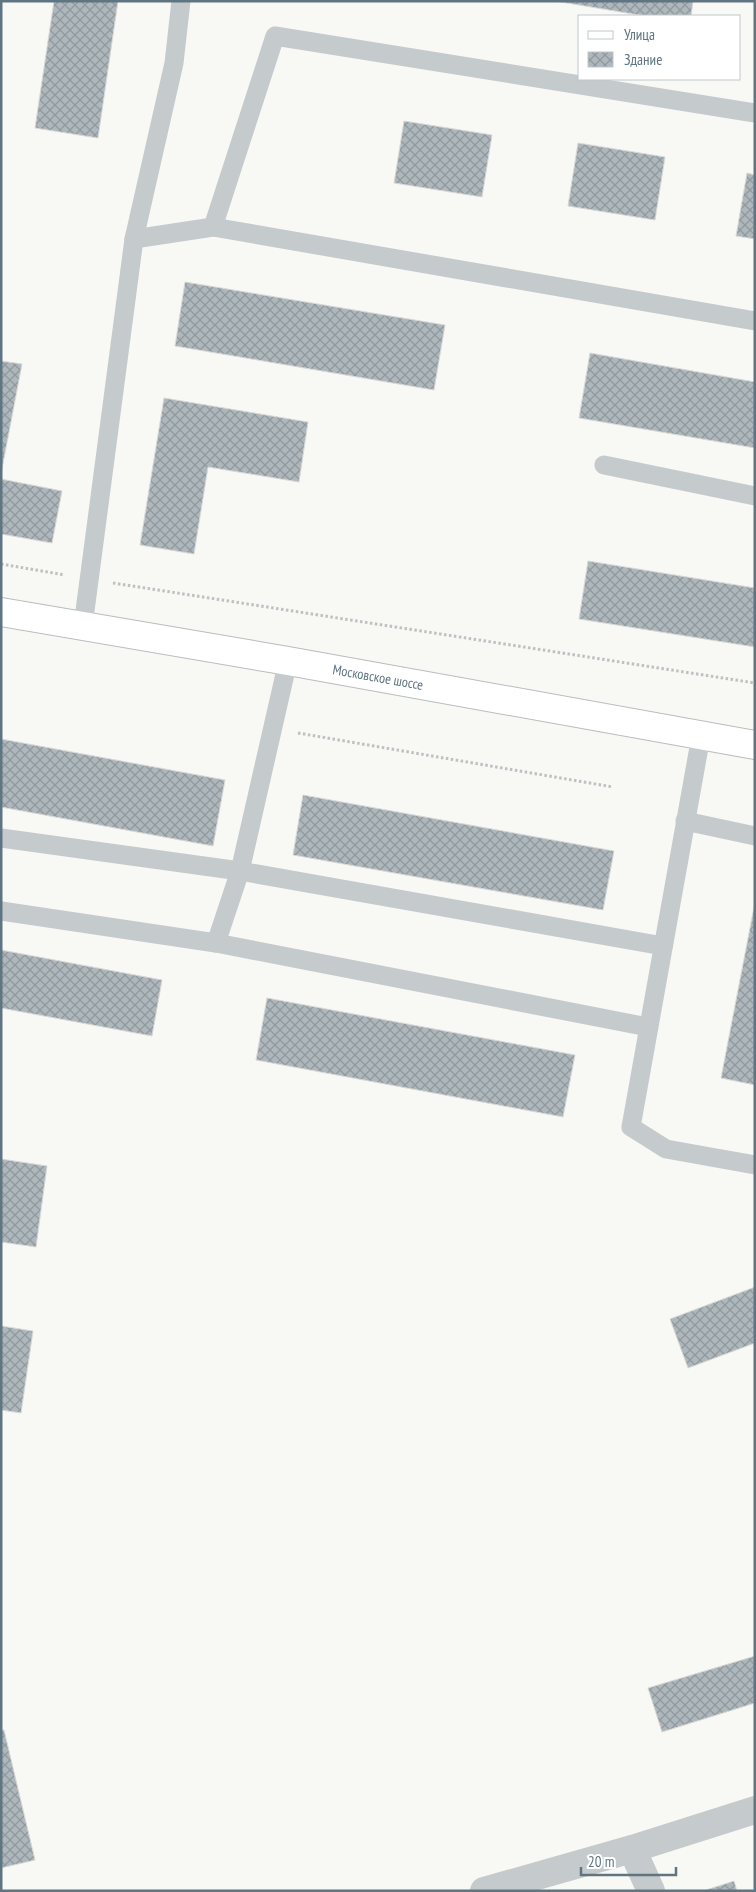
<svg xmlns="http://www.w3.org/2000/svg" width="756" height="1892" font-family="'PT Sans Narrow',sans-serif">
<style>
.building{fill:url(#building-cross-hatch);stroke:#d9d9d7}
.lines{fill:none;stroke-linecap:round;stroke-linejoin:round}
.primary-casing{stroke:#b8bdc0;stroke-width:30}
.path{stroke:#bec1c3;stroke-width:3;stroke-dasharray:2.5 2.5;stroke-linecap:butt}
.service{stroke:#c5cacd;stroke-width:19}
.minor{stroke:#c5cacd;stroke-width:28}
.primary{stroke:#fff;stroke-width:28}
.labels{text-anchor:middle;stroke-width:5;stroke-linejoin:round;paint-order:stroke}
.street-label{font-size:14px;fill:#607582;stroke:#fff}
</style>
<defs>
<pattern id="building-cross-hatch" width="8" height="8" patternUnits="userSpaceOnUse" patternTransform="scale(1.25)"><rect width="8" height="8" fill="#adb7bc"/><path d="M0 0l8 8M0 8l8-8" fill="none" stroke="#90999e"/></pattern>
</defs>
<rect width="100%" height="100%" fill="#f8f8f4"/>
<g class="building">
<polygon points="54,1 118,1 98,138 35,128"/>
<polygon points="555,1 693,1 691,16 645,16"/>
<polygon points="404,121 492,135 482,197 394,183"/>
<polygon points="578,143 665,157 655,220 568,206"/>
<polygon points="747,173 755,175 755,239 736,236"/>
<polygon points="185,282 445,325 434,390 175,346"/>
<polygon points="590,353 755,382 755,448 579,418"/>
<polygon points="1,361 22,364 1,474"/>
<polygon points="164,398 308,422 299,482 208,467 194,554 140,545"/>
<polygon points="1,479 62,491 52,543 1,534"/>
<polygon points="588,561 755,588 755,647 579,619"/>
<polygon points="1,739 225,780 213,846 1,807"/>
<polygon points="303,795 614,851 603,910 293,855"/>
<polygon points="755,902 755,1085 721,1078"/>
<polygon points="1,950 162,980 152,1036 1,1008"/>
<polygon points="267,998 575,1055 563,1117 256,1060"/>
<polygon points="1,1159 47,1166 36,1247 1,1242"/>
<polygon points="755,1287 755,1343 688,1368 670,1319"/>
<polygon points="1,1326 33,1331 21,1413 1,1410"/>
<polygon points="755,1656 755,1703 662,1732 648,1688"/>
<polygon points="1,1730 4,1730 35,1860 1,1868"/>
<polygon points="734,1881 737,1891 703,1891"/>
</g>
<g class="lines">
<defs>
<polyline id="primary" points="1,612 288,661 755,745"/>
</defs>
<use href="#primary" class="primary-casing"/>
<g class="path">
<polyline points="1,564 65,575"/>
<polyline points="113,583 755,683"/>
<polyline points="298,733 613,787"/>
</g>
<g class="service">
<polyline points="213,227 275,36 755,113"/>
<polyline points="134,239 174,63 181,1"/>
<polyline points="604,465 755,496"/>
<polyline points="83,626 134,239 213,227 755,321"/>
<polyline points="701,736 631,1127 666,1149 755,1165"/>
<polyline points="685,821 755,836"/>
<polyline points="1,838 240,871 663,946"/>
<polyline points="1,911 216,943 648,1027"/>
<polyline points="216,943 240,871 288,661"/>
</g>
<g class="minor">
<polyline points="632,1849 651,1891"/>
<polyline points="484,1891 632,1849 755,1810"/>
</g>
<use href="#primary" class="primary"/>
</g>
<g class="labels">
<g class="street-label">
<text transform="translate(378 677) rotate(10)" y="5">Московское шоссе</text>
</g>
</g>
<rect width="756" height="1892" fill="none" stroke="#607582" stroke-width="5"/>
<rect x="578" y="15" width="162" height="65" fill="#ffffff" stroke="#bfc8cd"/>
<rect x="588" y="31" width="25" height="8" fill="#ffffff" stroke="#bfc8cd"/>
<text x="624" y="40" font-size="15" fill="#607582">Улица</text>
<rect x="588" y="52" width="25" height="15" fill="url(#building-cross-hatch)" stroke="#bfc8cd"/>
<text x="624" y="65" font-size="15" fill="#607582">Здание</text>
<path d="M581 1867v8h95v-8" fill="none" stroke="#607582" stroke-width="2.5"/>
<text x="588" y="1867" font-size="15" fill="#607582" stroke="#ffffff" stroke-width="4" paint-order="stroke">20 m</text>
</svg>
